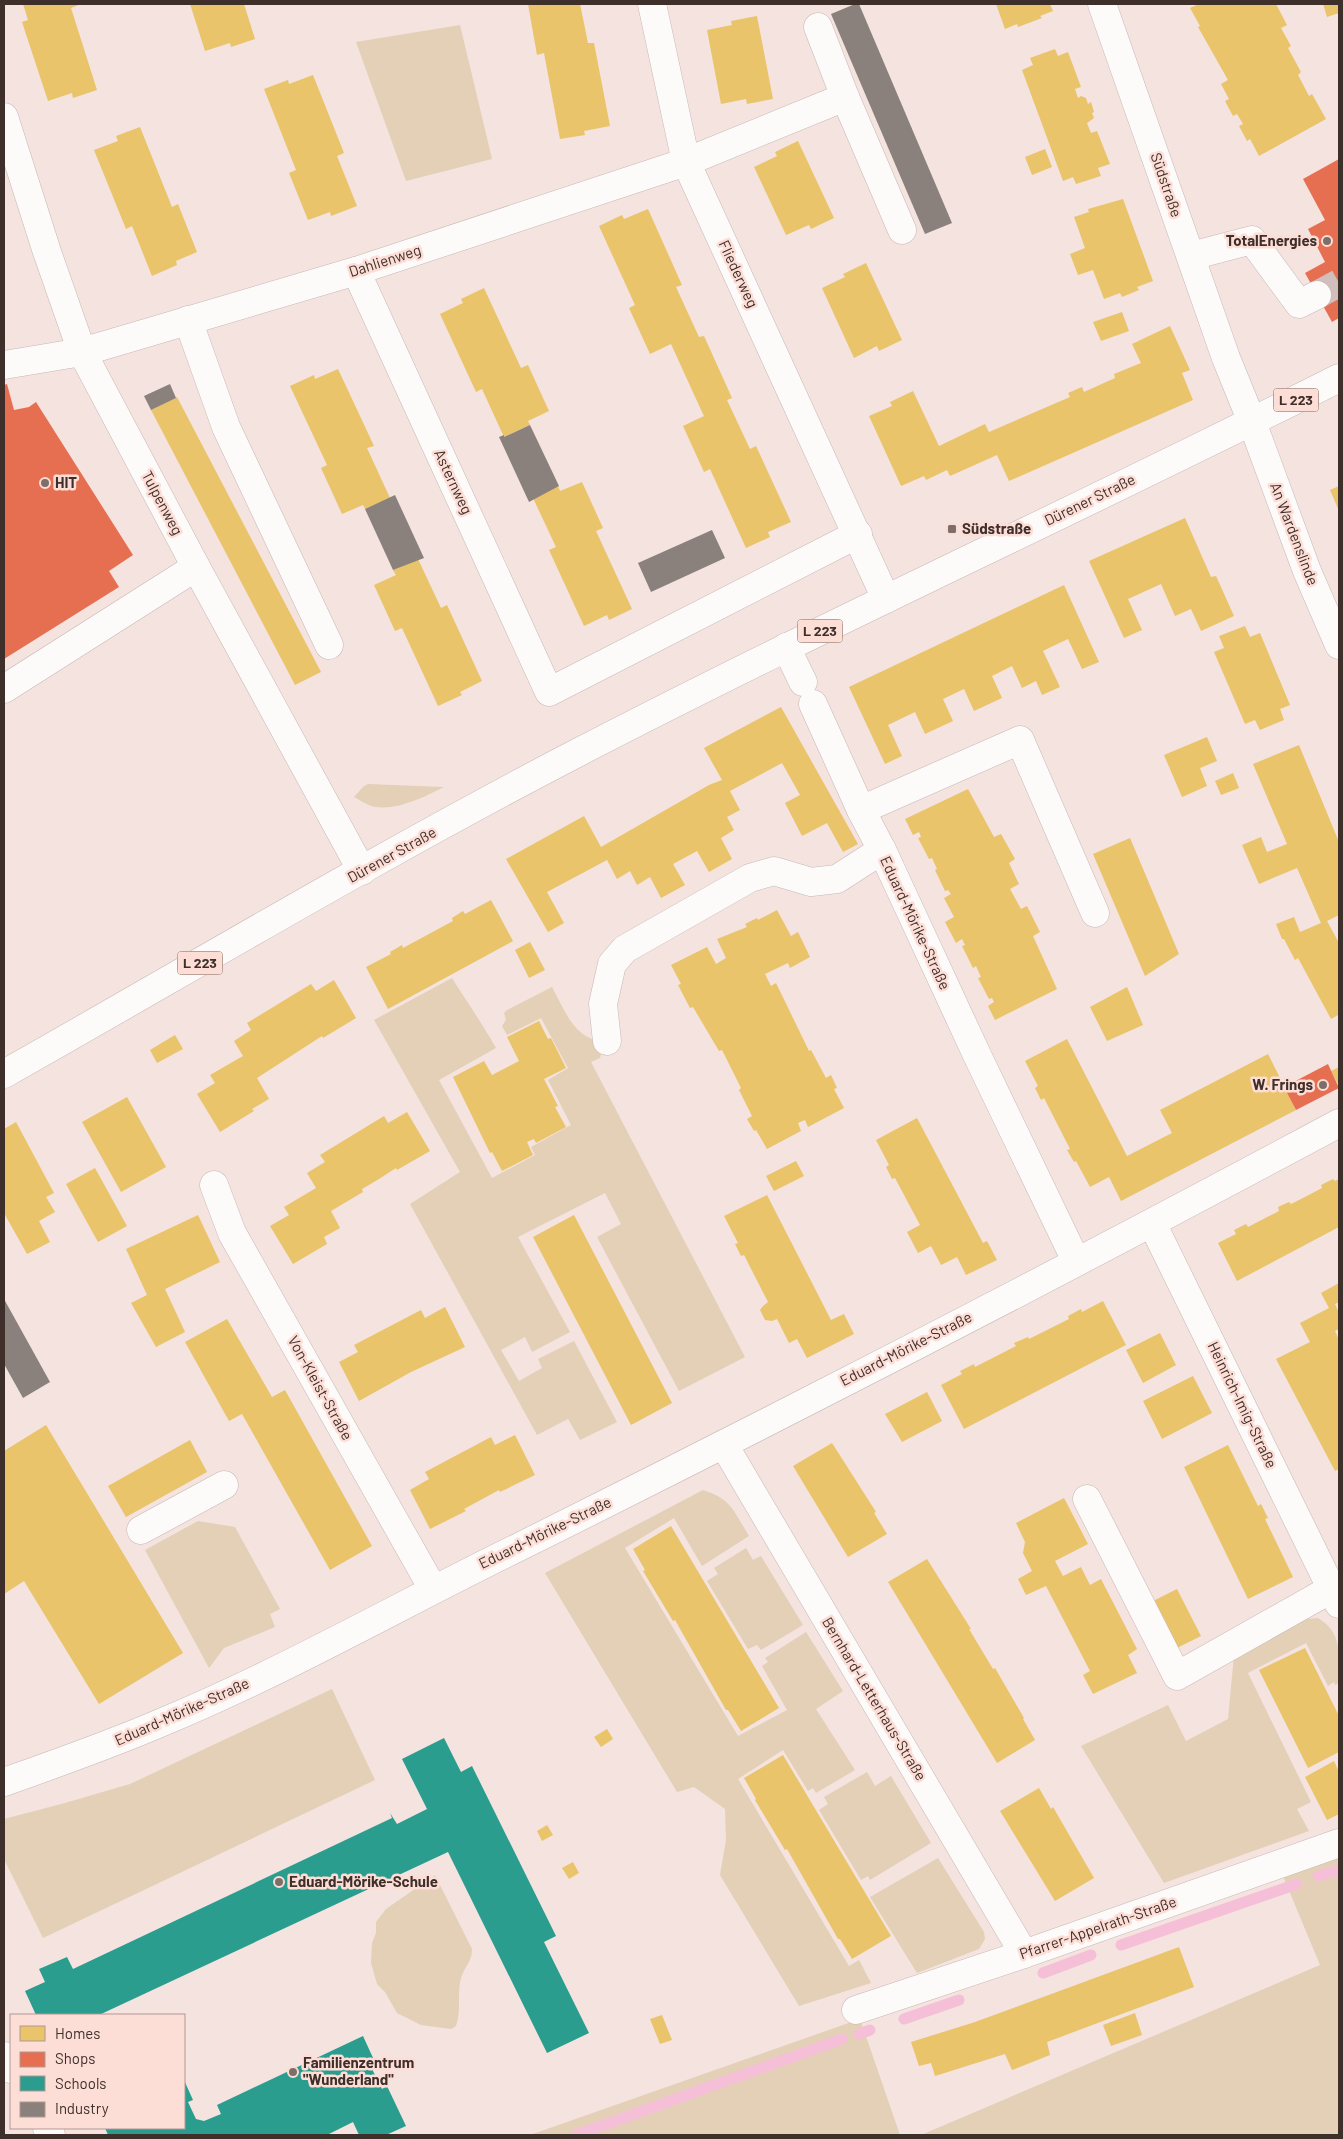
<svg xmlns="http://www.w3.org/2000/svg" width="1343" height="2139" font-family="Barlow,sans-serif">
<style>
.green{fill:#e3d0b7}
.homes{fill:#e9c46a}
.shops{fill:#e76f51}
.schools{fill:#2a9d8f}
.industry{fill:#8a817c}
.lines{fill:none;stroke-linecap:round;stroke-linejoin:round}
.stream{stroke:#f5c0d7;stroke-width:11}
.minor-tunnel{stroke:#d0bfbb;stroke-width:28;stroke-dasharray:28 14;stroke-linecap:butt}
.minor-casing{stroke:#c6b8b5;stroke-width:29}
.major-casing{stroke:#c6b8b5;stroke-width:29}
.minor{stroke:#fdfbfa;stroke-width:28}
.major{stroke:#fdfbfa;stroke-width:28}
.poi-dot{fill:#7e6e6a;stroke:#fdded6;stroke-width:2}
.labels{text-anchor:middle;stroke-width:5;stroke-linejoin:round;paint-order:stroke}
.shield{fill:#fdded6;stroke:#77645e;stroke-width:1}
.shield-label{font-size:14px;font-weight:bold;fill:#3e2f2b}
.street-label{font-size:15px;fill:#3e2f2b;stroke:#fdded6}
.poi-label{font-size:15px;font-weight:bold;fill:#3e2f2b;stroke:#fdded6;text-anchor:start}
</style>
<rect width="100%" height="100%" fill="#f4e3df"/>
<g class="green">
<polygon points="460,25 492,159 406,181 356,42"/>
<path d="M368,784L444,787C424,797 399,810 376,807C368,806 360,800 354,797L364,786Z"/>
<path d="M452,978C467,1002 482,1023 496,1048L439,1080L492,1178L535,1155L531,1147L571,1125L548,1080L568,1068L541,1018L507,1035L502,1026L506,1020L504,1013L507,1010L552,987C565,1011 574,1039 604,1042L600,1058L591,1062L745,1357L679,1391L597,1237L621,1224L605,1193L518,1237L570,1332L532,1352L525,1337L501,1350L519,1381L542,1368L538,1359L574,1341L617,1422L580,1440L568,1419L537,1435L410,1204L460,1172L374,1020Z"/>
<path d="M703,1490C732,1499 734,1512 749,1536L702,1566L674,1518L625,1548L738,1736L787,1710L762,1666L768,1662L765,1658L806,1632L843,1691L816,1709L855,1770L816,1793L813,1788L808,1791L783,1750L738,1779L849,1966L859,1960L871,1983L799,2006L720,1875L726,1840L725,1809L694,1787L677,1792L545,1573Z"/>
<polygon points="198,1521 235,1527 280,1609 270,1614 275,1627 224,1648 209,1668 145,1550"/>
<polygon points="746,1548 753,1560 761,1556 803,1625 761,1650 757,1645 748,1649 707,1581 718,1574 714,1568"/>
<path d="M1318,1618C1343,1633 1339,1655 1339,1683L1335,1685L1334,1682L1328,1686L1306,1643L1248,1673L1311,1802L1297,1809L1309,1831L1164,1883L1081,1746L1168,1705L1186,1741L1228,1719L1234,1655L1307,1619Z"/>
<polygon points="332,1689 375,1780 43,1938 4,1859 4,1819 65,1803 130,1784"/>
<polygon points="867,1772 875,1786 891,1776 931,1843 870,1880 868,1876 861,1880 819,1810 828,1804 824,1797"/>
<polygon points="1339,1857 1339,2135 921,2135 1320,1965 1283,1876"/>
<polygon points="938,1858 984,1932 985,1939 979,1949 917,1973 870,1897"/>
<path d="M435,1875L472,1949C472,1961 466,1965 462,1975C456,1991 462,2009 456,2026L451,2029L421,2025L397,2013L385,1992L377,1984L371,1963L372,1943L376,1933V1922L386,1909Z"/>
<polygon points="860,2019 900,2135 530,2135"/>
</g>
<g class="homes">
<polygon points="23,4 81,4 71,8 97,90 73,98 72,93 48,101 22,22 28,20"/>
<polygon points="190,4 244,4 255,39 231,47 230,43 205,51"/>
<polygon points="528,4 580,4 588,43 594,43 610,126 584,131 585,135 560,139 544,53 537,55"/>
<polygon points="996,4 1050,4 1053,11 1040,16 1042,18 1018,27 1017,24 1005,29"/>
<polygon points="1199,4 1276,4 1287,25 1281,28 1291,46 1288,48 1301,72 1298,75 1309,96 1312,94 1326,119 1259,156 1250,139 1247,141 1239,126 1243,124 1237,114 1233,116 1225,101 1229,99 1221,84 1228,80 1198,27 1200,26 1190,8"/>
<polygon points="1323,4 1339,4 1339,13 1327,17"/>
<polygon points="757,16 773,99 747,104 746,99 721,104 707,30 732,25 731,21"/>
<polygon points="1055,49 1058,56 1068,52 1081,87 1075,89 1078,98 1081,96 1086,98 1088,104 1091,102 1094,112 1092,113 1094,118 1087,123 1091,133 1097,131 1110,164 1098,168 1101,176 1076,184 1073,177 1063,181 1022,70 1033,65 1030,58"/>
<polygon points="313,75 344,153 337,156 357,206 331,216 330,212 308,220 289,173 296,170 264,89 288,80 289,84"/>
<polygon points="140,127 172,207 178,204 197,252 176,261 177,265 152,276 132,226 126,229 94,150 118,141 116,136"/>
<polygon points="798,141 834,218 811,229 809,225 786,235 754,167 777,156 775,152"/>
<polygon points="1045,149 1052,167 1032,175 1025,157"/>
<polygon points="1123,199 1153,281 1137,287 1139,290 1122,297 1120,293 1104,299 1093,270 1078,275 1070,254 1085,248 1074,217 1089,212 1088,209"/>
<polygon points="648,209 682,285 676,287 699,337 704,336 732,398 727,400 750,449 756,446 791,522 768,532 770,537 746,548 710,469 704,472 683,426 704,416 702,412 671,344 650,354 629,308 635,305 599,226 622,215 624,219"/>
<polygon points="866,263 902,340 879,351 877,346 854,358 822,288 845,277 843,274"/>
<polygon points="484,288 521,368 528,365 549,411 528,421 530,425 504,437 482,389 476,392 440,314 463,303 461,299"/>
<polygon points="1122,312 1129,331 1101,341 1093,322"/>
<polygon points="1170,326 1190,370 1182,373 1193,400 1009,481 997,455 950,476 947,470 926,480 924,476 901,486 869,416 892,406 890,402 913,391 939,446 985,424 989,432 1070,397 1068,393 1082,387 1084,392 1115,378 1114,374 1141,363 1132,344"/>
<polygon points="338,369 374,446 367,448 390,498 365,509 363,505 342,514 321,468 327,465 290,386 314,375 315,379"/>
<polygon points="177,397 321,672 295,685 151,410"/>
<polygon points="582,482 603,528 596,531 632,609 609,620 607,615 584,626 549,550 556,547 533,498 558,486 560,491"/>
<polygon points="1339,486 1339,511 1330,490"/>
<polygon points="1185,518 1211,577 1216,576 1234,616 1201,631 1191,609 1175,616 1161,584 1128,599 1142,630 1124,638 1089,561"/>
<polygon points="418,559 441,608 447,605 482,681 460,692 462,695 438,706 402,628 395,631 374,585 396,575 393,570"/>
<polygon points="1064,585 1099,662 1082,669 1068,639 1051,647 1043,651 1060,687 1042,695 1036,681 1022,688 1012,666 992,676 1002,698 974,711 964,689 943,699 953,721 925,734 915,712 888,725 902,756 885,764 849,687"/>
<polygon points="1245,626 1250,637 1260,633 1290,705 1280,709 1284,720 1260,730 1255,720 1245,724 1214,652 1224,648 1219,636"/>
<polygon points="781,707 858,844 843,852 827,823 802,836 785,803 800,795 782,763 730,791 740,810 727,817 734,830 721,838 732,859 709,872 697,851 673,864 685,885 661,898 650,877 637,885 630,871 617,879 607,860 547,892 564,923 548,932 506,859 584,816 601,847 709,785 722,780 704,748"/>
<polygon points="1207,737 1217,761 1200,768 1207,786 1182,797 1164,755"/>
<polygon points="1299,745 1339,842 1339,915 1327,921 1339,943 1339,1018 1338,1015 1331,1019 1298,958 1295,960 1284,939 1282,939 1276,924 1294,917 1300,932 1321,923 1297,868 1259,884 1242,845 1261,837 1267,852 1287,844 1253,764"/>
<polygon points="1233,773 1239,788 1221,795 1215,781"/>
<polygon points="968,789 994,837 1001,834 1015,859 1009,863 1019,884 1010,889 1021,909 1027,906 1040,932 1033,936 1057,989 995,1020 988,1006 994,1002 992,998 989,999 978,978 981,977 976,966 973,968 962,946 965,945 962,939 956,943 945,922 954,917 944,898 951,894 948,890 945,891 935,870 937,869 932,858 929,859 918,838 921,837 919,832 913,835 905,819"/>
<polygon points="1130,838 1179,954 1145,976 1093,854"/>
<polygon points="491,900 513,941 388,1009 366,967 391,954 390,952 402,945 403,948 453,921 452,918 463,911 465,914"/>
<polygon points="777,910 791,936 798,932 810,957 790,968 788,963 765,974 771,986 776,983 809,1051 811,1050 826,1078 831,1075 837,1088 834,1089 844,1108 808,1127 805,1120 798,1123 801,1131 767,1149 756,1130 754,1131 747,1119 752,1116 739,1090 741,1088 722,1050 719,1051 693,1007 690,1008 678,985 681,984 671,965 707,947 716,964 726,958 717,939 747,927 745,924 757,918 758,920"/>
<polygon points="530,942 545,970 529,978 515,950"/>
<polygon points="334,980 356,1018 323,1038 322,1036 257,1078 269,1099 252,1109 254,1111 220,1132 197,1094 215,1083 210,1075 243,1056 234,1041 251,1030 247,1023 311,984 316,991"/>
<polygon points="1127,987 1143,1025 1107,1041 1090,1007"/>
<polygon points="539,1021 548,1039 551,1038 566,1068 544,1079 558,1106 555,1107 566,1127 536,1143 534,1139 527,1142 533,1155 502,1171 492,1152 490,1153 453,1077 484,1061 492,1075 519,1061 507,1037"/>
<polygon points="175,1035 183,1049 157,1063 150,1050"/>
<polygon points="1067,1039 1127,1156 1172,1133 1160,1110 1268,1054 1296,1110 1121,1201 1109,1177 1090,1187 1076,1161 1074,1162 1067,1150 1070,1149 1044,1098 1041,1100 1035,1088 1038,1086 1025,1061"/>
<polygon points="1339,1067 1339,1086 1331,1071"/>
<polygon points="127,1097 166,1167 121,1192 82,1122"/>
<polygon points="407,1112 430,1151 397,1170 396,1168 379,1179 362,1189 363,1192 331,1211 340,1228 324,1237 327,1244 293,1264 270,1226 289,1215 284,1207 316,1188 307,1173 325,1162 320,1155 384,1116 388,1123"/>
<polygon points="917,1118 983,1243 987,1241 997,1260 966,1275 957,1257 941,1265 931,1246 918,1253 907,1232 920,1225 895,1178 892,1179 886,1167 889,1165 876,1140"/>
<polygon points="16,1122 54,1193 46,1197 55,1212 39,1221 50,1242 27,1254 4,1213 4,1129"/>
<polygon points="796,1161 804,1176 774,1191 766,1176"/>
<polygon points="95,1168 127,1226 98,1242 66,1184"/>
<polygon points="1333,1179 1335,1181 1339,1179 1339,1227 1237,1281 1218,1243 1236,1234 1234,1230 1246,1224 1248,1227 1279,1211 1278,1207 1289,1202 1291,1204 1307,1196 1322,1188 1321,1185"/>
<polygon points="767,1195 831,1320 844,1314 854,1334 807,1358 797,1339 789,1343 777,1319 772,1321 765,1320 760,1310 763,1306 768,1302 744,1255 741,1256 735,1244 738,1243 724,1216"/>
<polygon points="198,1215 220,1262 165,1289 185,1332 156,1347 131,1303 147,1295 126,1249"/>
<polygon points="574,1215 672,1403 631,1425 533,1237"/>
<polygon points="1339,1283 1339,1302 1335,1304 1339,1313 1339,1329 1335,1331 1339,1340 1339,1469 1335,1471 1276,1359 1310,1342 1300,1323 1329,1308 1321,1293"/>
<polygon points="1103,1301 1126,1345 964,1429 941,1385 962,1374 960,1371 974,1364 975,1367 1016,1346 1014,1343 1028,1337 1029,1339 1069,1319 1068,1316 1081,1309 1082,1312"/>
<polygon points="445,1307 465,1347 411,1372 359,1401 339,1362 358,1352 354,1345 421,1310 425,1318"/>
<polygon points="227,1319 272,1397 285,1390 372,1546 330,1570 242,1414 229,1421 185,1342"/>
<polygon points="1160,1333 1176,1365 1143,1383 1126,1350"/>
<polygon points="1193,1376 1212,1413 1162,1439 1143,1401"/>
<polygon points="927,1392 942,1421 902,1442 885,1414"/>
<polygon points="46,1425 183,1653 99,1704 24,1581 4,1594 4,1451"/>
<polygon points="515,1435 535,1475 500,1492 499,1490 464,1509 466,1511 430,1529 410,1490 429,1479 425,1472 491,1437 495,1445"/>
<polygon points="190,1440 207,1472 126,1517 108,1486"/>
<polygon points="832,1443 876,1512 874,1513 887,1534 848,1557 793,1466"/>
<polygon points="1228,1445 1258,1506 1261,1504 1268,1518 1265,1519 1293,1577 1248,1599 1184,1467"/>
<polygon points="1064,1498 1088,1544 1055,1561 1063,1576 1081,1567 1090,1585 1101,1579 1137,1649 1128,1655 1137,1673 1093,1694 1083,1675 1090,1671 1046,1586 1026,1595 1018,1579 1032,1571 1023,1553 1025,1542 1016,1523"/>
<polygon points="671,1526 779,1708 741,1731 728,1710 726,1710 675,1620 673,1621 643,1571 645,1570 633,1549"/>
<polygon points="927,1559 971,1629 969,1629 993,1669 995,1668 1024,1718 1023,1719 1035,1740 997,1763 888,1582"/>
<polygon points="1177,1589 1201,1636 1177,1648 1153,1601"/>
<polygon points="1305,1648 1339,1716 1339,1752 1308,1768 1259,1670"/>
<polygon points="607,1729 613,1739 601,1747 594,1737"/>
<polygon points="783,1755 891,1936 852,1959 840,1939 838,1939 787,1849 785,1850 755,1800 756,1799 744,1778"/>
<polygon points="1334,1761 1339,1772 1339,1814 1327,1820 1305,1777"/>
<polygon points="1039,1788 1051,1809 1053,1807 1094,1878 1055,1901 1000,1811"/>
<polygon points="547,1825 553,1835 542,1841 537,1831"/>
<polygon points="573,1862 579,1873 569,1879 562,1868"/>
<polygon points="1179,1947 1194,1987 1047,2042 1050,2055 1012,2070 1005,2054 935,2076 931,2063 919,2066 911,2042 975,2022"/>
<polygon points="1135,2013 1142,2035 1111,2046 1103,2025"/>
<polygon points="662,2015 672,2040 660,2044 650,2019"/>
</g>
<g class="shops">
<polygon points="1339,159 1339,318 1332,322 1305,273 1325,262 1308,229 1325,220 1303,179"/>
<polygon points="7,384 14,410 29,407 36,402 133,555 109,571 119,587 4,659 4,385"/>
<polygon points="1328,1064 1339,1088 1296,1110 1284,1087"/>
</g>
<g class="schools">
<polygon points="444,1738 461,1772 472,1766 556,1936 544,1942 589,2033 547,2053 448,1852 99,2015 36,2015 25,1991 45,1982 39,1969 67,1957 73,1969 392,1818 390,1813 397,1824 427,1809 402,1759"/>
<polygon points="363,2036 374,2060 369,2063 382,2089 387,2086 406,2126 386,2135 359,2135 353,2122 327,2135 108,2135 105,2128 184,2128 184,2080 193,2100 188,2102 196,2119 204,2121 221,2114 217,2105"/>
</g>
<g class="industry">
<polygon points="855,4 859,4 952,223 925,234 831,14"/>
<polygon points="170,384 176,398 151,410 144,396"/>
<polygon points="530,425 559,486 529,502 499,437 504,435 504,437"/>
<polygon points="395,495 424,558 393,570 365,509"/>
<polygon points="712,530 725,558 651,592 638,563"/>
<polygon points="4,1299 50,1382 23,1398 4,1364"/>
</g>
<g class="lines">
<g class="stream">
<polyline points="1318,1876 1339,1870"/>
<polyline points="1121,1945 1297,1884"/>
<polyline points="1043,1973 1091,1955"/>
<polyline points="904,2019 959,2000"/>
<polyline points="859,2034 870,2030"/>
<polyline points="576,2135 842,2039"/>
</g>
<polyline class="minor-tunnel" points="1317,295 1339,283"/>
<defs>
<g id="minor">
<polyline points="652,4 686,162 886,599"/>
<polyline points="818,27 845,97 902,230"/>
<polyline points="4,117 47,252 82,352 196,567 362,871"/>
<polyline points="1191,256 1252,240 1299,304 1317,295"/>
<polyline points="356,271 549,692 858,534"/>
<polyline points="188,320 226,427 329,645"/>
<polyline points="4,365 82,352 356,271 686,162 845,97"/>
<polyline points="1252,422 1307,571 1339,645"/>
<polyline points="786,647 803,682"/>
<polyline points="4,689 196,567"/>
<polyline points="813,704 861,810 882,850"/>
<polyline points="861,810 1020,740 1095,913"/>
<polyline points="607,1041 603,1004 612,964 625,949 750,878 774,871 811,882 837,879 882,850 977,1055 1076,1261"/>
<polyline points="214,1185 232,1233 433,1589"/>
<polyline points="1152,1223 1339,1604"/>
<polyline points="724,1445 1024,1954"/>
<polyline points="1087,1499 1177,1676 1333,1588"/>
<polyline points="141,1530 224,1485"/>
<path d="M4,1782C58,1763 112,1744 165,1721C287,1670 402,1604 521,1546C796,1409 1069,1268 1339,1123"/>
<polyline points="856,2010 1024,1954 1339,1843"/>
<polyline points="4,2056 11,2069"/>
<polyline points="47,2128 51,2135"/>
</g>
<g id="major">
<polyline points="1102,4 1226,358 1252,422"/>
<path d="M4,1074C195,966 384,853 579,752C830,622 1087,505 1339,378"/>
</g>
</defs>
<use href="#minor" class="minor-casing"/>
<use href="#major" class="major-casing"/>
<use href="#minor" class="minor"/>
<use href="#major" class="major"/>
</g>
<g class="poi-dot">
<circle cx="1327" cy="241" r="5"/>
<circle cx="45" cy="483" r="5"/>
<rect x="947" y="524" width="10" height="10" rx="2.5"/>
<circle cx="1323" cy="1085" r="5"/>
<circle cx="279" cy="1882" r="5"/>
<circle cx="293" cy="2072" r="5"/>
</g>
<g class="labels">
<g class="shield">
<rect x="1273.5" y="388.5" width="45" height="23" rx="4"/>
<rect x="797.5" y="619.5" width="45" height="23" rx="4"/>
<rect x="177.5" y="951.5" width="45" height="23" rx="4"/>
</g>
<g class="shield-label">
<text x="1296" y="405">L 223</text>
<text x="820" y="636">L 223</text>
<text x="200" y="968">L 223</text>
</g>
<g class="street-label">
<text transform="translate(1166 185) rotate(71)" y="5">Südstraße</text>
<text transform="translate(385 261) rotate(-18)" y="5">Dahlienweg</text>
<text transform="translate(738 274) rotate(65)" y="5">Fliederweg</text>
<text transform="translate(453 482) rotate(65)" y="5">Asternweg</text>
<text transform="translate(1090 500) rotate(-26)" y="5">Dürener Straße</text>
<text transform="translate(162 503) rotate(62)" y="5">Tulpenweg</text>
<text transform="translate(1294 534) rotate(69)" y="5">An Wardenslinde</text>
<text transform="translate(392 855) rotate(-29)" y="5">Dürener Straße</text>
<text transform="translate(915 923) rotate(65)" y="5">Eduard-Mörike-Straße</text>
<text transform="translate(906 1349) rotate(-27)" y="5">Eduard-Mörike-Straße</text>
<text transform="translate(320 1388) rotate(61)" y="5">Von-Kleist-Straße</text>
<text transform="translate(1242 1405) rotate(64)" y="5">Heinrich-Imig-Straße</text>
<text transform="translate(545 1533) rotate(-26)" y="5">Eduard-Mörike-Straße</text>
<text transform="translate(874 1699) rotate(59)" y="5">Bernhard-Letterhaus-Straße</text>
<text transform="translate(182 1712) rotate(-24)" y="5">Eduard-Mörike-Straße</text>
<text transform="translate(1098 1928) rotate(-19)" y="5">Pfarrer-Appelrath-Straße</text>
</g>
<g class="poi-label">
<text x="1317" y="246" text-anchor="end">TotalEnergies</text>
<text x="55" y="488">HIT</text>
<text x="962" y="534">Südstraße</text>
<text x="1313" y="1090" text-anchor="end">W. Frings</text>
<text x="289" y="1887">Eduard-Mörike-Schule</text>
<text x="303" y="2068">Familienzentrum<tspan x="303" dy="17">"Wunderland"</tspan></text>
</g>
</g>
<rect width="1343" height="2139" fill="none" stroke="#3e2f2b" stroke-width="10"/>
<rect x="10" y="2014" width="175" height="115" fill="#fdded6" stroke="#b19892"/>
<rect x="20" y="2026" width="25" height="15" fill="#e9c46a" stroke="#b19892"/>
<text x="55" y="2039" font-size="15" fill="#3e2f2b">Homes</text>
<rect x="20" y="2052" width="25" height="15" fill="#e76f51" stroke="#b19892"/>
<text x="55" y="2064" font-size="15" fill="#3e2f2b">Shops</text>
<rect x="20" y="2076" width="25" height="15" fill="#2a9d8f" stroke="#b19892"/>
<text x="55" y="2089" font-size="15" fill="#3e2f2b">Schools</text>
<rect x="20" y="2102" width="25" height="15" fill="#8a817c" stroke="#b19892"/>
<text x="55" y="2114" font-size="15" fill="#3e2f2b">Industry</text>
</svg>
